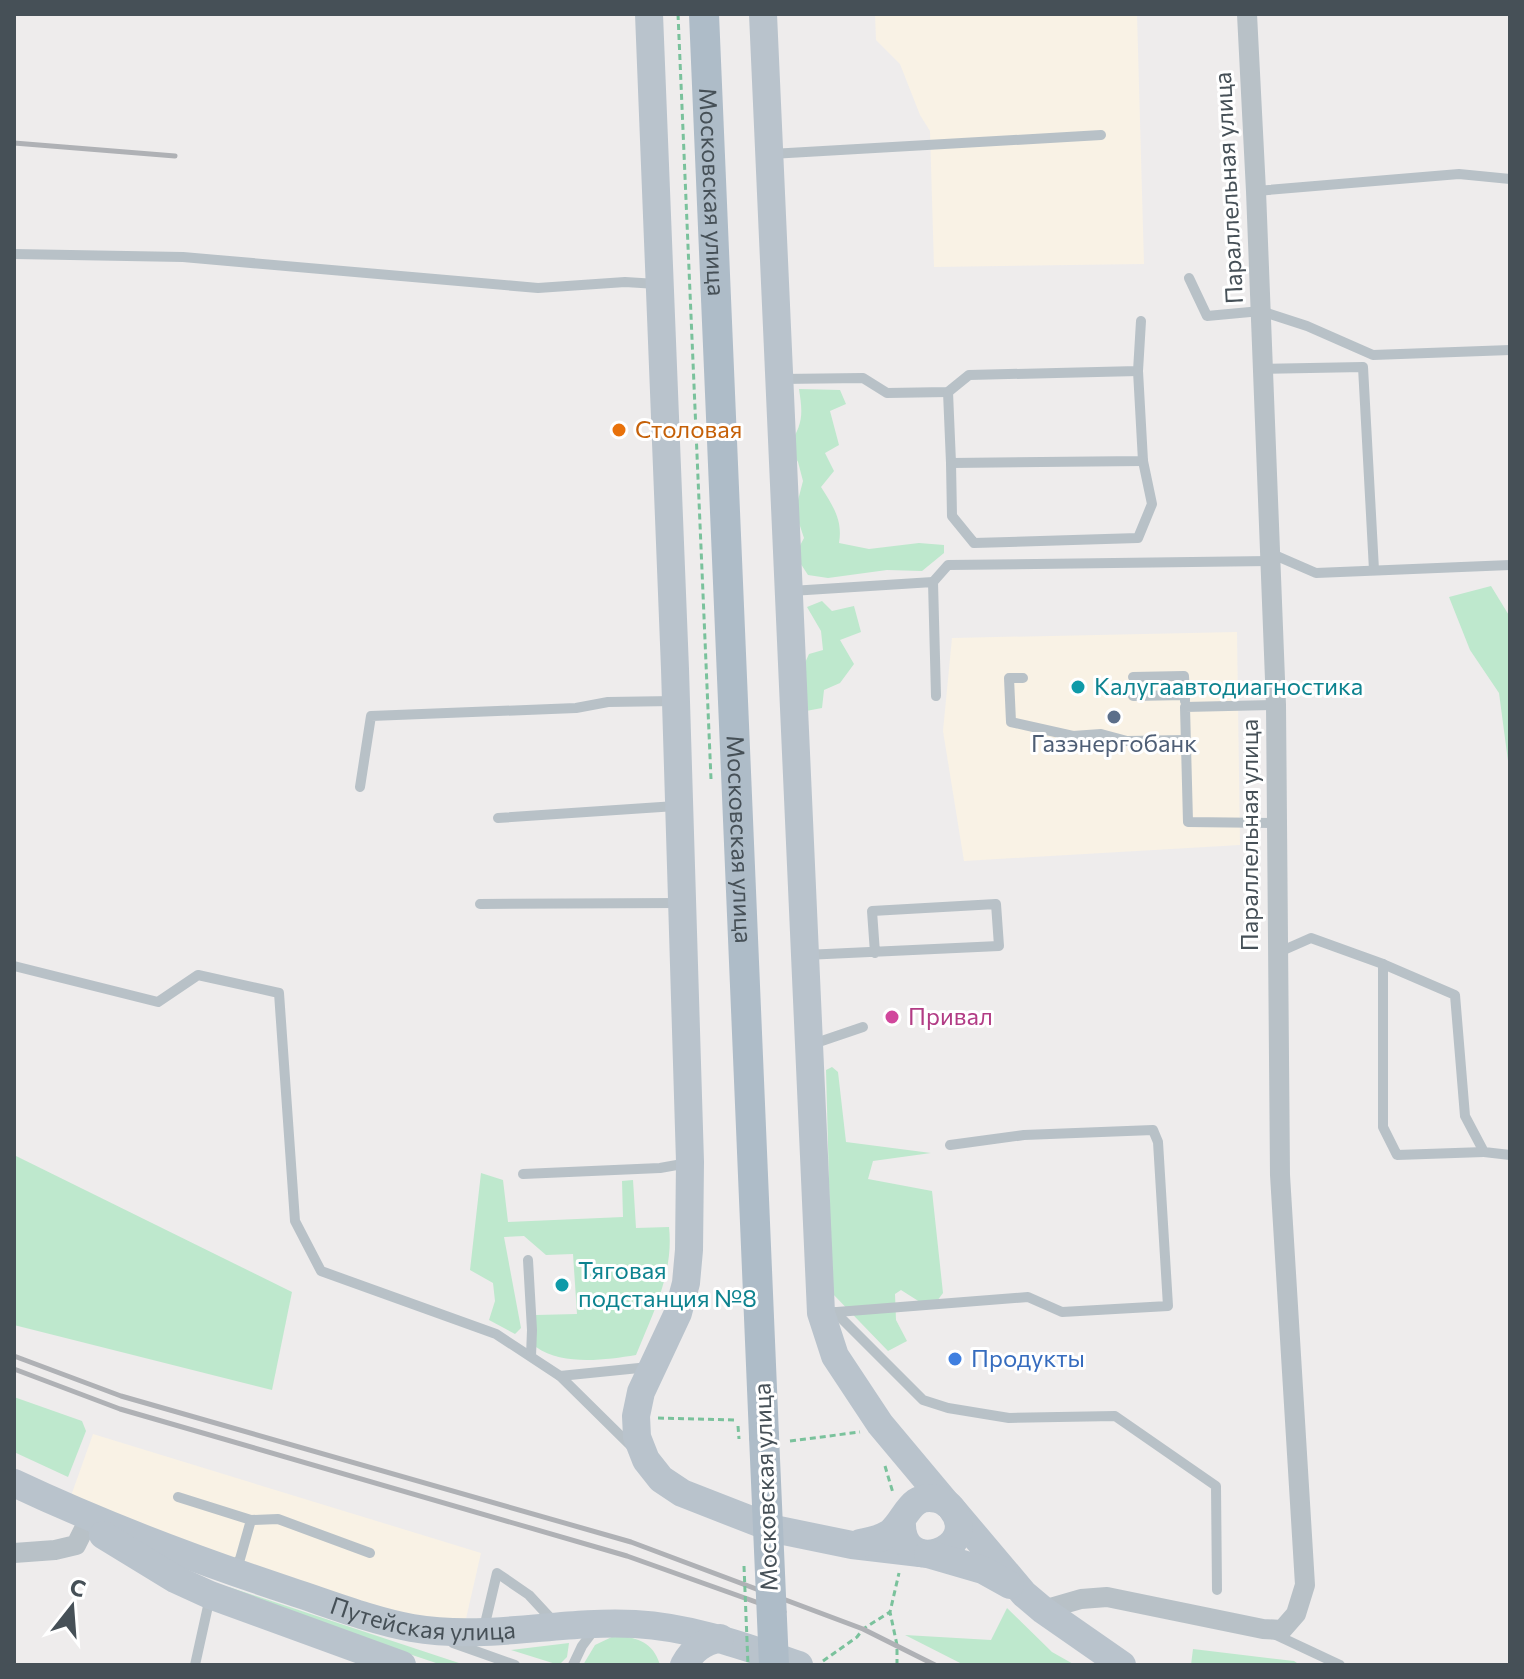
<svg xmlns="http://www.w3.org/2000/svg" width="1524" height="1679" font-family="Commissioner,sans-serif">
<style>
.commercial{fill:#f9f2e5}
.green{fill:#bee8cd}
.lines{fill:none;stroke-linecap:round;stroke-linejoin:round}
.path{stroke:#7ac29c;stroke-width:3;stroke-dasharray:6 4;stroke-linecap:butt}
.lane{stroke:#b8c1c7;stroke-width:10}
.street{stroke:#b8c1c7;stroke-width:20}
.secondary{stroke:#b9c3cc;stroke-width:28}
.primary{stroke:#aebcc8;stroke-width:30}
.rail{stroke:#afb1b5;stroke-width:5}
.path-bridge{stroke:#7ac29c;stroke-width:3;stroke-dasharray:6 4;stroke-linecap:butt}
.primary-bridge{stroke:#aebcc8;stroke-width:30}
.food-dot{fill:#e8710a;stroke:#fff;stroke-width:3}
.culture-dot{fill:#0f9aa8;stroke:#fff;stroke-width:3}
.service-dot{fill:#5c6f8a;stroke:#fff;stroke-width:3}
.hotel-dot{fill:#d1479c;stroke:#fff;stroke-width:3}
.shop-dot{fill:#3f7fe0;stroke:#fff;stroke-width:3}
.labels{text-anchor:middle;stroke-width:6;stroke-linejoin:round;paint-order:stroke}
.street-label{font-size:24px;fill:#465057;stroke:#fff}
.food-label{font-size:24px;fill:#c56008;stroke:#fff;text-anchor:start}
.culture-label{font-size:24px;fill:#0d838f;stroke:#fff;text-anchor:start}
.service-label{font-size:24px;fill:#4e5e75;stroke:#fff}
.hotel-label{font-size:24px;fill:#b23c85;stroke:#fff;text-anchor:start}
.shop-label{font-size:24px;fill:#366cbe;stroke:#fff;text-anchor:start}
</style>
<rect width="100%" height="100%" fill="#eeecec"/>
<g class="commercial">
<polygon points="875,14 1137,14 1144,264 934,267 930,131 920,115 900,64 876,40"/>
<polygon points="1237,632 1240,845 964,861 943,731 952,638"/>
<polygon points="93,1434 481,1553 465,1623 393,1612 233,1562 71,1496"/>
</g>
<g class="green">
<path d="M799,389L840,390L846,404L830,411L839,445L825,453L834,471L821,487C833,506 843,520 839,543L869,549L919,543L944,545V553L922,571L887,570L828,578L808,575L795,555L804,538L798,520L797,504L803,481L798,462L789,446C803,423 803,415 799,389Z"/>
<polygon points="1491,586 1510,617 1510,776 1499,693 1470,650 1449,597"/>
<polygon points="822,601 832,611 854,606 861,632 840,640 854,664 840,683 824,690 822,708 806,711 798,678 809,654 823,650 821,631 807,607"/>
<polygon points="832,1067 838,1072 846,1142 931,1153 873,1161 868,1179 932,1191 943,1293 931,1309 901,1290 895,1294 896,1320 907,1341 888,1351 832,1293 826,1070"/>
<polygon points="14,1155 292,1292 272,1390 14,1325"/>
<path d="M481,1173L503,1180L508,1222L623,1217L622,1181L633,1180L636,1228L669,1227C674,1273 653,1313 636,1355C605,1360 563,1366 536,1347V1315L577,1314L573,1254L546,1255L524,1236L504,1237L521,1328L515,1334L489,1320L495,1301L493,1283L470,1270Z"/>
<polygon points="14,1397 82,1421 86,1431 68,1477 14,1452"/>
<polygon points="229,1587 465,1665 442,1665 242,1598"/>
<polygon points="1007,1608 1052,1652 1075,1665 964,1665 905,1635 991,1640"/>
<path d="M616,1635C638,1638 653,1642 660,1665H583L595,1645Z"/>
<polygon points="569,1643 567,1657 559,1665 511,1650"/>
<polygon points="1193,1649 1294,1661 1300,1665 1191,1665"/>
</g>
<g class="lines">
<g class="path">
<polyline points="678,14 711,779"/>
<polyline points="658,1418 738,1420"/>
<polyline points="790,1441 860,1432"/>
<polyline points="885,1466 893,1493"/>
<polyline points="823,1661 857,1637 863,1629 890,1612"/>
<polyline points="897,1665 897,1645 890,1612 899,1573"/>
</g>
<g class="lane">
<polyline points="771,154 1101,135"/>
<polyline points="1256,191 1459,174 1510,179"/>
<polyline points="14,254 183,257 538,288 625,282 657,284"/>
<polyline points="1189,278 1207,316 1261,311 1307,326 1373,355 1510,350"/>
<polyline points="1263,369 1363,367 1374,570"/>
<polyline points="781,379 863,378 887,393 948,392 969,375 1138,371 1141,321"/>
<polyline points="948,392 951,463 1143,461 1138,371"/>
<polyline points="951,463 952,516 974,543 1138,538 1152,504 1143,461"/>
<polyline points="1270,553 1316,573 1510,565"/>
<polyline points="933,582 948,565 1270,561"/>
<polyline points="791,591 933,582 936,696"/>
<polyline points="1133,677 1184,676 1185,695"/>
<polyline points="1023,678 1009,678 1011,722 1073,736 1101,734 1127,741 1186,740"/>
<polyline points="1133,696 1185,695 1185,701"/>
<polyline points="360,787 371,716 576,708 608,702 674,701"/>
<polyline points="498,818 676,806"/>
<polyline points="1275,823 1188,822 1185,707 1276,705"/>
<polyline points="480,904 679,903"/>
<polyline points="1277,953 1311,938 1383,964 1455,995 1465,1116 1484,1152 1510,1155"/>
<polyline points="805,955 999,946 996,904 872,911 875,953"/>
<polyline points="1383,964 1383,1127 1397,1155 1484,1152"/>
<polyline points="14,966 158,1002 198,975 279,993 295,1221 321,1271 496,1334 560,1376 633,1448"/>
<polyline points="810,1045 863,1027"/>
<polyline points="523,1174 660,1168 688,1163"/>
<polyline points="528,1260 532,1330 531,1356"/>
<polyline points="835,1312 923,1400 948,1408 1009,1418 1115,1416 1216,1486 1217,1590"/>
<polyline points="837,1312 1028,1297 1062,1312 1168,1306 1158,1142 1153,1130 1024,1135 950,1145"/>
<polyline points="560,1376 649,1367"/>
<polyline points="178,1497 251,1520 240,1559 231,1570"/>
<polyline points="251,1520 278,1519 370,1553"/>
<polyline points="484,1628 497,1573 529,1595 554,1622"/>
<polyline points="1276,1635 1340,1665"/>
<polyline points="453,1643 515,1665"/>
<polyline points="195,1665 210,1597"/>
<polyline points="573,1665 582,1646 594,1630"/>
</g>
<g class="street">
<polyline points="14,1553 55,1550 76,1545 86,1525"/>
<polyline points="1043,1610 1081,1599 1107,1597 1263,1629 1282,1630 1296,1614 1305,1585 1280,1175 1276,705 1256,191 1247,14"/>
</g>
<g class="secondary">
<polyline points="649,14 675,669 690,1162 689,1250 686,1283 678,1313 641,1392 636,1416 637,1437 646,1460 661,1479 682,1493 774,1529 852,1545 920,1553"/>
<polyline points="763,14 821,1313 835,1356 880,1424 947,1504"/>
<path id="s1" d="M14,1483C103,1525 196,1560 290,1591C330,1604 370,1620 412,1628C488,1641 560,1620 635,1624C692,1627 746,1647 799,1665"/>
<polyline points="953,1510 1024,1594 1043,1610 1122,1665"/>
<polyline points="103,1535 175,1579 210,1595 402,1665"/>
<path d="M860,1543C871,1541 881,1539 890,1533C906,1520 910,1492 937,1499C942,1500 949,1504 952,1509C983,1549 899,1580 902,1520"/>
<polyline points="928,1554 983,1570 1010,1585"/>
<path d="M684,1665C693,1649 702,1643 720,1638"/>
</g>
<path class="primary" id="s2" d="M704,14L764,1436"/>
<g class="rail">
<polyline points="14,143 175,156"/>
<polyline points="14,1356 121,1396 631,1542 863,1629 935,1665"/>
<polyline points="14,1369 120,1409 627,1556 784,1612"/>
</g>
<g class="path-bridge">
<polyline points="738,1426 739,1439"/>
<polyline points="744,1566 748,1665"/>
</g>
<polyline class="primary-bridge" points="764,1436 774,1665"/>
</g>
<circle class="food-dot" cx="619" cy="430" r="8"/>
<g class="culture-dot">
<circle cx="1078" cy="687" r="8"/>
<circle cx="562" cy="1285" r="8"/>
</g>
<circle class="service-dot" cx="1114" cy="717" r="8"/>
<circle class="hotel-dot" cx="892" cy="1017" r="8"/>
<circle class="shop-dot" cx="955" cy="1359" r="8"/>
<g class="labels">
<g class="street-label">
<text transform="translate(1229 188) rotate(-93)" y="8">Параллельная улица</text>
<text dy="8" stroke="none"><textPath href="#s2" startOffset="178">Московская улица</textPath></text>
<text transform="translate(1250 835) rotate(-90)" y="8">Параллельная улица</text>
<text dy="8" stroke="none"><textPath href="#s2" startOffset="826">Московская улица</textPath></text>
<text transform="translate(766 1487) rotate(-92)" y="8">Московская улица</text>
<text dy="8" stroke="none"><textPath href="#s1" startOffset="434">Путейская улица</textPath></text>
</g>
<g class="food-label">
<text x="635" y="438">Столовая</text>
</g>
<g class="culture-label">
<text x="1094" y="695">Калугаавтодиагностика</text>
<text x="578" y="1279">Тяговая<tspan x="578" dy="28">подстанция №8</tspan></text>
</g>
<g class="service-label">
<text x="1114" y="752">Газэнергобанк</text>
</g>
<g class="hotel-label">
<text x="908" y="1025">Привал</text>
</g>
<g class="shop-label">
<text x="971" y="1367">Продукты</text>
</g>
</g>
<rect width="1524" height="1679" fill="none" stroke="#465057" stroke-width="32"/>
<g transform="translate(72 1607) rotate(17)" stroke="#ffffff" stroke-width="6" paint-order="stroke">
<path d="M0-6L14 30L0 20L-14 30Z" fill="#465057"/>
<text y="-12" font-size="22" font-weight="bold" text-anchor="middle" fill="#465057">С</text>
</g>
</svg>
